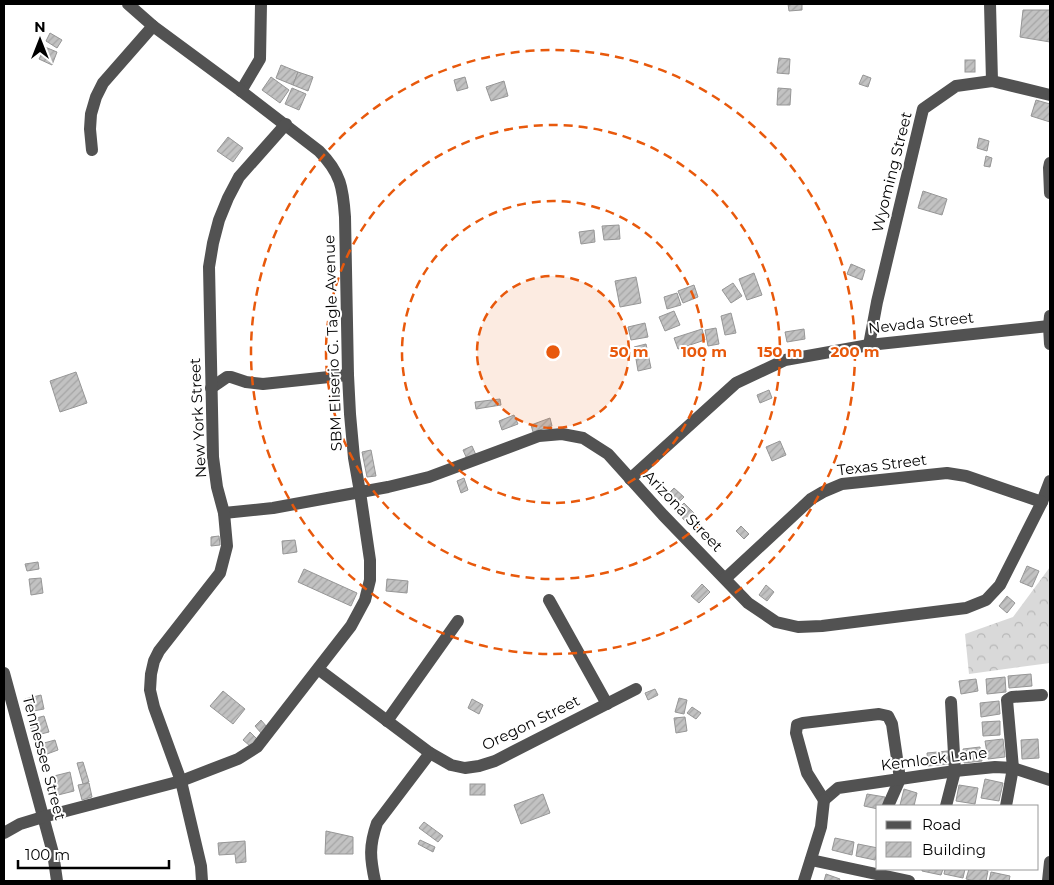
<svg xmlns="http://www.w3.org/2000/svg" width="1054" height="885" font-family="Montserrat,sans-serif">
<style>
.forest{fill:url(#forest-crowns)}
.building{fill:url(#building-hatch);stroke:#969696}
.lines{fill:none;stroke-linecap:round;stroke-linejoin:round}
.minor{stroke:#525252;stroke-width:12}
.ring{fill:none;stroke:#e8590c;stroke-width:2.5;stroke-dasharray:9 6}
.labels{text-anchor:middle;stroke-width:4;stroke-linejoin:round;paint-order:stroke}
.street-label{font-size:15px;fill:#000;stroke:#fff}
.centre{fill:#e8590c;stroke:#fff;stroke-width:2.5}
.ring-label{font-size:15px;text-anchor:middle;font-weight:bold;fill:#e8590c;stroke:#fff;stroke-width:4;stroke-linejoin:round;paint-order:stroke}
</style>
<defs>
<pattern id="forest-crowns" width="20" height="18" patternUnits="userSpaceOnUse" patternTransform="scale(1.25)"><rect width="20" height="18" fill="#d9d9d9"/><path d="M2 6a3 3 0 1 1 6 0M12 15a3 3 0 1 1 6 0" fill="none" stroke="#b8b8b8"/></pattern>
<pattern id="building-hatch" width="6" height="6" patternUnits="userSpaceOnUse" patternTransform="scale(1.25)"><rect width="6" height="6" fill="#c2c2c2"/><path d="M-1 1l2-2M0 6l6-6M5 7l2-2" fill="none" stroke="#a5a5a5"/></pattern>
</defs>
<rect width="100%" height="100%" fill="#fff"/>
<polygon class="forest" points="1050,567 1050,663 969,674 965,634 1013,617"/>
<g class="building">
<polygon points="788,4 802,4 802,10 789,11"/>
<polygon points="1023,10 1050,10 1050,42 1020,37"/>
<polygon points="50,33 62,40 57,48 46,41"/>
<polygon points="45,47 57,52 52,65 39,59"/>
<polygon points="779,58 790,59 789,74 777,73"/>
<rect x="965" y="60" width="10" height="12"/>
<polygon points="281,65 298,72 293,85 276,78"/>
<polygon points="298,72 313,77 308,91 293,85"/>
<polygon points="863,75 871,78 868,87 859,84"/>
<polygon points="271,77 289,90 280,103 262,90"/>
<polygon points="465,77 468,88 457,91 454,80"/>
<polygon points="504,81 508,96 491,101 486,87"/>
<polygon points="292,88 306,94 299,110 285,104"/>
<polygon points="778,88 791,89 790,105 777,105"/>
<polygon points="1036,100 1050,104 1050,122 1031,116"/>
<polygon points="228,137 243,148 233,162 217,151"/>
<polygon points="979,138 989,141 987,151 977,148"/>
<polygon points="986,156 992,158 990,167 984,166"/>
<polygon points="923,191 947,199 942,215 918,208"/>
<polygon points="619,225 620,239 604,240 602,226"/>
<polygon points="594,230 595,242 581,244 579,232"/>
<polygon points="851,264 865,270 862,280 847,274"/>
<polygon points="754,273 762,295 747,300 739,279"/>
<polygon points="636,277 641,303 620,307 615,281"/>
<polygon points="733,283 742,296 731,303 722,290"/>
<polygon points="694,285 698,297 683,303 678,291"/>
<polygon points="677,293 681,305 667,309 664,297"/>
<polygon points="674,311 680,325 665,331 659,317"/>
<polygon points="731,313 736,333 725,335 721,316"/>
<polygon points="645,323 648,337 631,340 628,327"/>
<polygon points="716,328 719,344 708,346 705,330"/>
<polygon points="702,329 705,340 678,349 674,338"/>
<polygon points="804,329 805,339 787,342 785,332"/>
<polygon points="646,344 651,368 638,371 634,347"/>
<polygon points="76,372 87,403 60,412 50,381"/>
<polygon points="769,390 772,398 760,403 757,395"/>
<polygon points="500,399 501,405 476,409 475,402"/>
<polygon points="514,415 518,424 502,430 499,421"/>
<polygon points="550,418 552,426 533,432 531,425"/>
<polygon points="780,441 786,455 772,461 766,447"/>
<polygon points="472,446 476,455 467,459 463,450"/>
<polygon points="371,450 376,476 367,477 362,452"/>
<polygon points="464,478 468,490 461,493 457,481"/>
<polygon points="674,488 684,497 677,504 667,495"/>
<polygon points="684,503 695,514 686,522 676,511"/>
<polygon points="741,526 749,534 744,539 736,531"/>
<polygon points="219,536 220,545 211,546 211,537"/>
<polygon points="295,540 297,552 283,554 282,541"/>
<polygon points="38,562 39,569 27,571 25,564"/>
<polygon points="1027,566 1039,571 1032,587 1020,582"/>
<polygon points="304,569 357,593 351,606 298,582"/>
<polygon points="41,578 43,593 31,595 29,579"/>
<polygon points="387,579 408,581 407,593 386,591"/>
<polygon points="702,584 710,592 699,603 691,596"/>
<polygon points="766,585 774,592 767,601 759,595"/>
<polygon points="1007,596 1015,603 1007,613 999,606"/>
<polygon points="1031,674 1032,686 1009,688 1008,676"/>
<polygon points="1005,677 1006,692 987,694 986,679"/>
<polygon points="976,679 978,691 961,694 959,681"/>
<polygon points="655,689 658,695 648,700 645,693"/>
<polygon points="223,691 245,709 233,724 210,706"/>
<polygon points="41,695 44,709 28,712 25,699"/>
<polygon points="679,698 687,700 684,714 675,712"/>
<polygon points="472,699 483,705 479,714 468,708"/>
<polygon points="999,701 1000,714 981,717 980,703"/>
<polygon points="692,707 701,713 696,719 687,713"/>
<polygon points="44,716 49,732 33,736 29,720"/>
<polygon points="685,717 687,731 676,733 674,718"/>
<polygon points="261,720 267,727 261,733 255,726"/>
<polygon points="1000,721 1000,735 983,736 982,722"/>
<polygon points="250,732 257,739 250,746 243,740"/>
<polygon points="1003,739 1005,757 988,759 985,741"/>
<polygon points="1038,739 1039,758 1022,759 1021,740"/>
<polygon points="55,740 58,750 47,754 44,743"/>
<polygon points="980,747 982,761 964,763 963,749"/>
<polygon points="948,751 949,764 928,766 927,753"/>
<polygon points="83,762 89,782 83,784 77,763"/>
<polygon points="70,772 74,791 54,796 50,777"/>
<polygon points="985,779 1003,783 999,801 981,798"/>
<polygon points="89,783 92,797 82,800 78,785"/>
<rect x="470" y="784" width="15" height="11"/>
<polygon points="959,785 978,788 975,804 956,801"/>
<polygon points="904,789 917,793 914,806 900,805"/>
<polygon points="543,794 550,813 521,824 514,805"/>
<polygon points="867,794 885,797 883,806 878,806 878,809 864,806"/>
<polygon points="424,822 443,836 438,842 419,828"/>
<polygon points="326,831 353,837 353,854 325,854"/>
<polygon points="835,838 854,842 852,855 832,850"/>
<polygon points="420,840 435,847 433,852 418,844"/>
<polygon points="245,841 246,862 236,863 235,854 219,855 218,843"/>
<polygon points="858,844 878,848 875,860 856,856"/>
<polygon points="922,869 943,869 941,875 922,871"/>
<polygon points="945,869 965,869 963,878 944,874"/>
<polygon points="969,869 978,869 988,871 986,881 975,881 966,879"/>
<polygon points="991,872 1010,876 1009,881 989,881"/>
<polygon points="826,874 840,879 839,881 824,881"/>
</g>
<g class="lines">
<g class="minor">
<polyline points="990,4 992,81"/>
<polyline points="241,91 260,59 261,4"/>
<polyline points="92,150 90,129 91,114 96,97 103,83 153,26"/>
<polyline points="1050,163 1049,168 1050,193"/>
<polyline points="1050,316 1049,326 1050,344"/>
<polyline points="869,345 877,302 923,109 956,86 992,81 1050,95"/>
<polyline points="211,388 227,377 231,377 246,382 263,384 348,375"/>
<polyline points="630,479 736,383 785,360 869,345 1049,326"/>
<polyline points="224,513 273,508 388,487 429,477 539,436 562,434 583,438 608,454 663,515 748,603 776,622 798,627 822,626 966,608 986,600 1000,585 1042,502 1050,481"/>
<polyline points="726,578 811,499 823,492 842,484 947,473 966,476 1042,502"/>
<polyline points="549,600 607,704"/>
<polyline points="318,669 430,753 451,765 465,768 479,766 495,761 636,689"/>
<polyline points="4,673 53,853 57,881"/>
<polyline points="387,721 458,621"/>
<polyline points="824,800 807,773 796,733 797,725 803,723 879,714 888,716 892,724 900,779 888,806"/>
<polyline points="824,800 838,788 955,771 995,767 1013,768 1050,780"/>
<polyline points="946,806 955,771 951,702"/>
<polyline points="1006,806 1013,768 1007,700 1012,697 1042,695"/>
<path d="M4,833L20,824L43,817L181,781L238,759L257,747L351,626L365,600L370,580V560L360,492L354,458L350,414L348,375L345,217C343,188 341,173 319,151L241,91L153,26L128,4"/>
<polyline points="811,860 909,881"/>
<polyline points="202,881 201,866 181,781 154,707 150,690 151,674 154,661 159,651 220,573 227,546 224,513 217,487 213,457 209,267 213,243 219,220 228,198 239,177 286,124"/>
<path d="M375,881C370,858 369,846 377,823L430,753"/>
<polyline points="804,881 821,827 824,800"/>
<polyline points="1048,881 1050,862"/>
</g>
</g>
<circle cx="553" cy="352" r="76" fill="#e8590c" fill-opacity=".12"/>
<g class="ring">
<circle cx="553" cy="352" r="76"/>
<circle cx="553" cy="352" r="151"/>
<circle cx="553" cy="352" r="227"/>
<circle cx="553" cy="352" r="302"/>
</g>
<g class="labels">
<g class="street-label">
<text transform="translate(892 172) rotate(-76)" y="5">Wyoming Street</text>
<text transform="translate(921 323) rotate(-6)" y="5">Nevada Street</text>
<text transform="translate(333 343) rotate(-92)" y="5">SBM Eliserio G. Tagle Avenue</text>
<text transform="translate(198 418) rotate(-93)" y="5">New York Street</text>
<text transform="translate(882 465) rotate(-7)" y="5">Texas Street</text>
<text transform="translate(683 511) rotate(46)" y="5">Arizona Street</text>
<text transform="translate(531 723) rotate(-26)" y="5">Oregon Street</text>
<text transform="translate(44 758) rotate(75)" y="5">Tennessee Street</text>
<text transform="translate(934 759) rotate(-7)" y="5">Kemlock Lane</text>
</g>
</g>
<circle cx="553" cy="352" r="8" class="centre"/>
<g class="ring-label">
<text x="629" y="357">50 m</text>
<text x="704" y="357">100 m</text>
<text x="780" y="357">150 m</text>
<text x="855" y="357">200 m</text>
</g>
<rect width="1054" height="885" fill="none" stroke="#000000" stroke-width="10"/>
<rect x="876" y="805" width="162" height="65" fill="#ffffff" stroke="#999999"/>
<rect x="886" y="821" width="25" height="8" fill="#525252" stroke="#999999"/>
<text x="922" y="830" font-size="15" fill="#000000">Road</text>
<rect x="886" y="842" width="25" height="15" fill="url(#building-hatch)" stroke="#999999"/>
<text x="922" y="855" font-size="15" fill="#000000">Building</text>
<g transform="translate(40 40)" stroke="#ffffff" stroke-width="4" paint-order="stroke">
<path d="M0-4L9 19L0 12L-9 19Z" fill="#000000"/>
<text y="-8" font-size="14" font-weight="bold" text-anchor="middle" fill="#000000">N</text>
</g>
<path d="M18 860v8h151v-8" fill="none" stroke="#000000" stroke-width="2.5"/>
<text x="25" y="860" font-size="15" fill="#000000" stroke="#ffffff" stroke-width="4" paint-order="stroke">100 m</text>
</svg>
